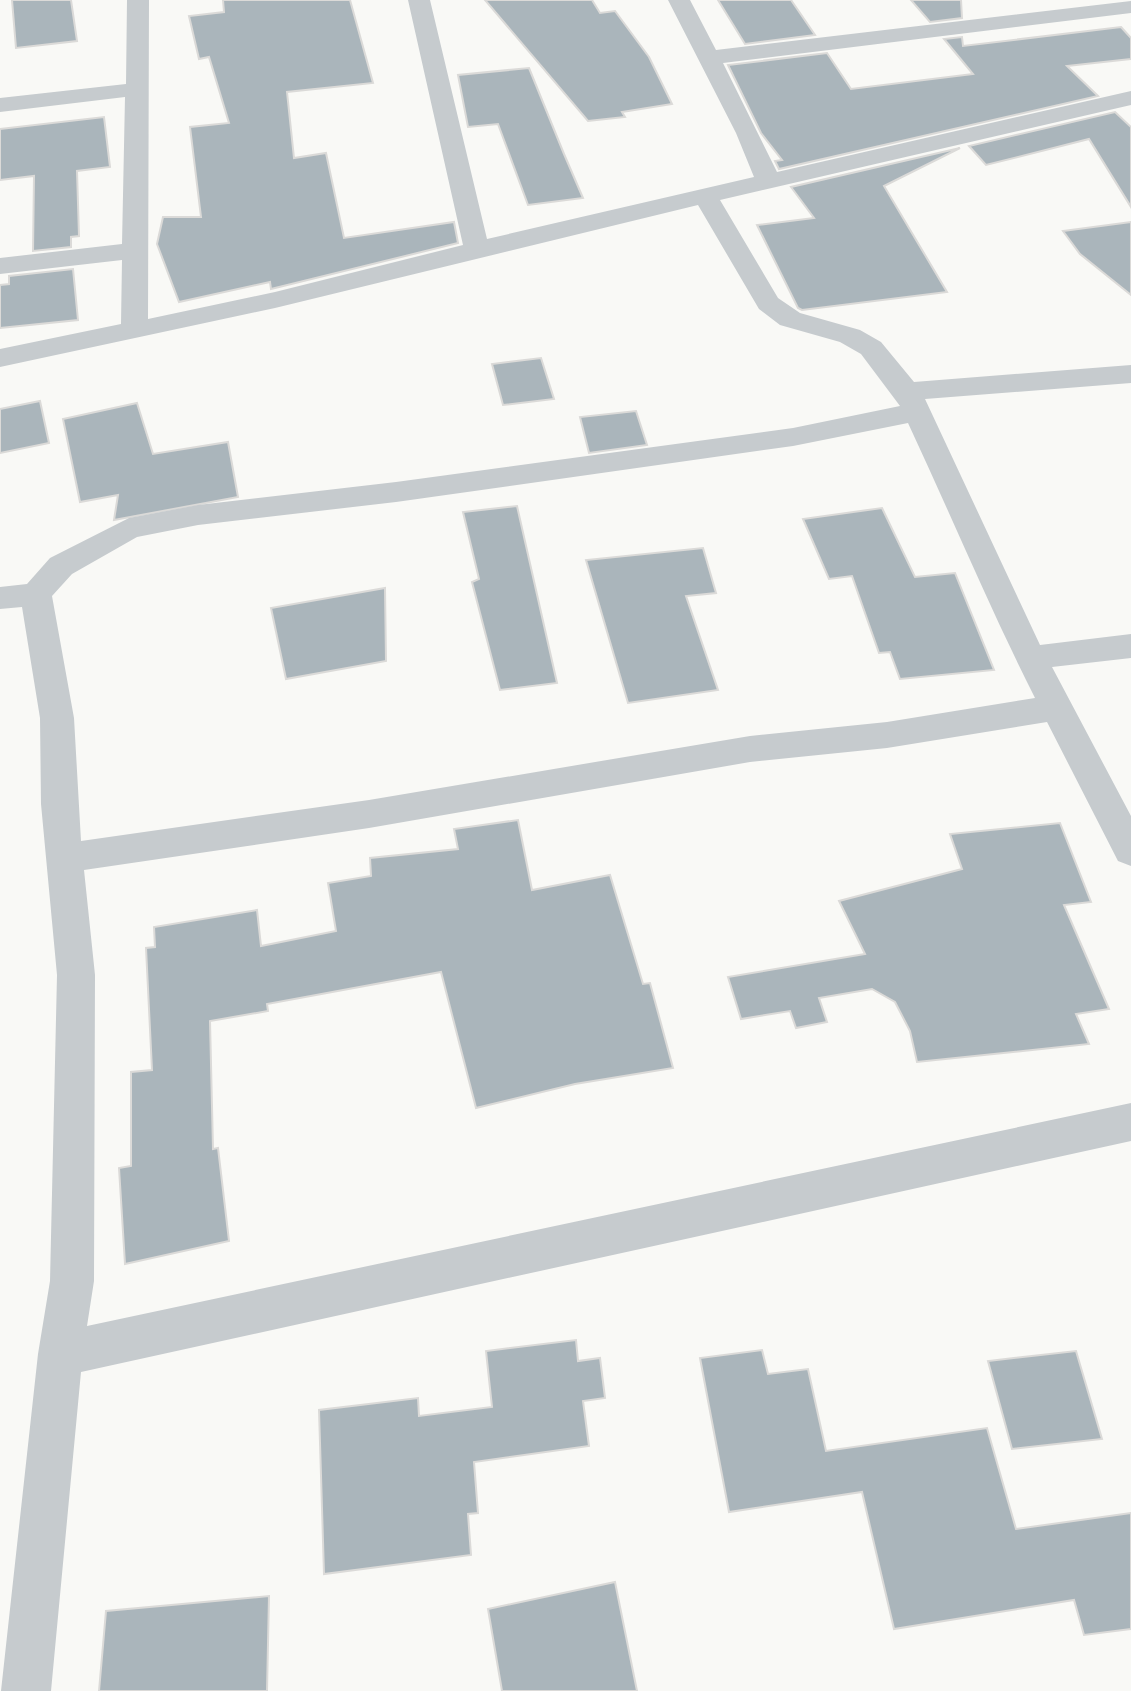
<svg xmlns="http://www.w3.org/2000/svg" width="1131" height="1691" font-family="'Noto Sans',sans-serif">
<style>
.building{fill:#aab5bb;stroke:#dbdad8;stroke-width:2}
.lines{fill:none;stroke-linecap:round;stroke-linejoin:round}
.street{fill:#c6cbce;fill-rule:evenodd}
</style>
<rect width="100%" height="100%" fill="#f9f9f6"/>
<g class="building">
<polygon points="12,0 71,0 77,41 16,48"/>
<polygon points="223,0 350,0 373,83 287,92 294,158 326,153 344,238 454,222 458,243 271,289 270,282 179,302 157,244 163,217 201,217 190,127 229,123 209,57 199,59 189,16 224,12"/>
<polygon points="485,0 592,0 600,13 615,11 649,57 672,104 622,112 625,117 588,121"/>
<polygon points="718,0 791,0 815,35 745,44"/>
<polygon points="911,0 961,0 962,18 930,22"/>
<polygon points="1121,27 1131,38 1131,59 1067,66 1098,96 779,169 775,161 782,160 761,133 728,65 827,53 851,89 973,74 944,39 962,37 963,46"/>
<polygon points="529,68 564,154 583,198 528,205 498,124 468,127 458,75"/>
<polygon points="1115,112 1131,127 1131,207 1089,139 986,165 969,146"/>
<polygon points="104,117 110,167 77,171 79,236 71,237 71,247 33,251 34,176 0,180 0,129"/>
<polygon points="960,148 884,186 947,292 802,310 798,308 757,225 814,218 791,187"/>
<polygon points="1131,222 1131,295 1080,254 1063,231"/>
<polygon points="73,269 78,320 0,328 0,285 9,284 9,276"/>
<polygon points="541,358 554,399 503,405 492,364"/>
<polygon points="40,401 49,443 0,453 0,409"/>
<polygon points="137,403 153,454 228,442 238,497 114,520 118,495 80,502 63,419"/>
<polygon points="636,411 647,445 589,453 580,417"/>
<polygon points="517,506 557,683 500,690 472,582 479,579 463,512"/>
<polygon points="882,508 915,577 955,573 994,670 900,679 890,652 879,653 852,576 829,579 803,519"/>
<polygon points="703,548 716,593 686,596 718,690 628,703 586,560"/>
<polygon points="385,588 386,661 286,679 271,608"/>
<polygon points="518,820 532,890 610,875 643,984 650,983 673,1068 575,1084 476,1108 441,972 267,1004 268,1011 210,1021 213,1149 218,1148 229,1241 125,1264 119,1168 131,1166 131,1072 152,1070 146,948 155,947 154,927 257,910 261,946 336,931 328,883 371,876 370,858 458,849 454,829"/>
<polygon points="1060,823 1091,902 1064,905 1109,1009 1076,1014 1089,1044 917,1062 910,1031 895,1002 872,989 819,998 827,1022 796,1028 790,1011 741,1019 728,977 865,954 839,901 962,869 950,834"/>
<polygon points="576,1340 578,1361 600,1358 605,1398 583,1401 589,1446 474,1462 478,1513 468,1514 471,1555 324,1574 319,1410 418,1398 419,1416 492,1407 486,1351"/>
<polygon points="762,1350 768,1374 808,1369 826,1451 987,1428 1016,1529 1131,1513 1131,1629 1084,1635 1074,1600 894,1629 862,1492 729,1512 700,1358"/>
<polygon points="1076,1351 1102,1439 1012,1449 988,1361"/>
<polygon points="615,1582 637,1691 502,1691 488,1609"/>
<polygon points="269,1596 267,1691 99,1691 106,1611"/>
</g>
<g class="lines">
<path class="street" d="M127,0H149L148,319L275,292L463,245L408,0H430L487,239L754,177L736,133L668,0H690L716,50L1131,1V13L723,63L777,172L1131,91V105L720,200L778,298L800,313L860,330L881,342L914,382L1131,365V383L925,399L1040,645L1131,634V658L1052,667L1131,816V866L1118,861L1047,722L887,748L750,762L369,828L84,870L95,975L94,1281L87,1326L1131,1103V1141L81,1372L51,1691H1L38,1354L50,1281L57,975L41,804L40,718L22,607L0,609V587L27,584L50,558L129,518L198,505L396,482L793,428L900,406L861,354L840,342L780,325L759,309L698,205L275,308L0,367V349L121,324L122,260L0,274V258L122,244L125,97L0,112V98L126,84ZM908,423C951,515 990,609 1035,698L887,722L750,736L369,800L81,841L74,718L52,596L72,574L137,537L198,525L396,502L793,446Z"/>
</g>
</svg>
